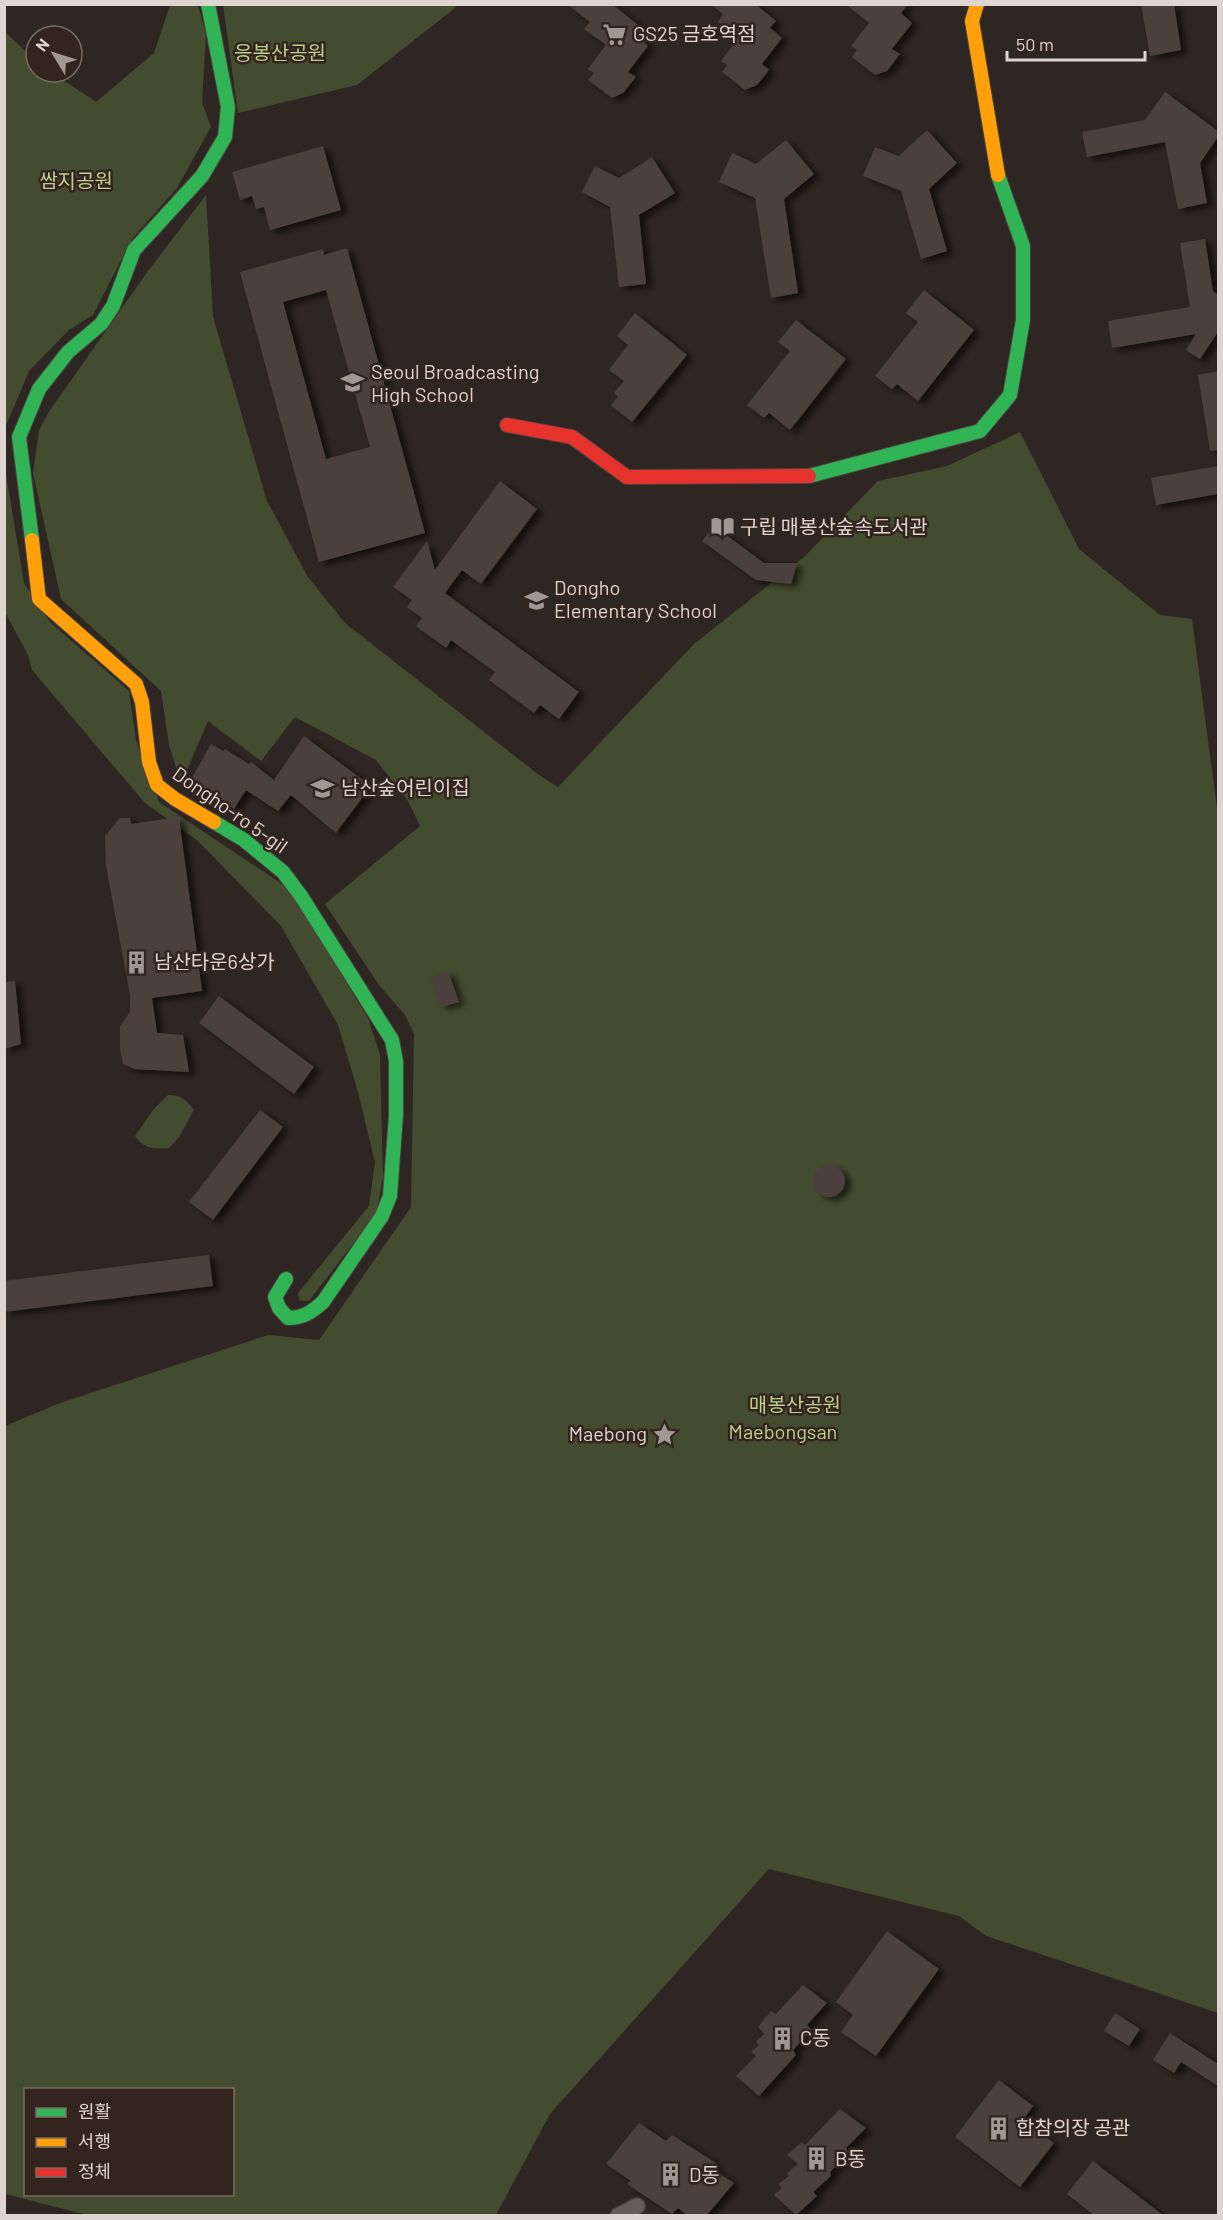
<svg xmlns="http://www.w3.org/2000/svg" width="1223" height="2220" font-family="Barlow,'Noto Sans KR',sans-serif">
<style>
.green{fill:#444c30;fill-rule:evenodd}
.building{fill:#4c413a;fill-rule:evenodd;filter:url(#shadow)}
.lines{fill:none;stroke-linecap:round;stroke-linejoin:round}
.street-casing{stroke:#4a423f;stroke-width:18}
.fast-casing{stroke:#4a423f;stroke-width:16}
.slow-casing{stroke:#4a423f;stroke-width:16}
.jam-casing{stroke:#4a423f;stroke-width:16}
.street{stroke:#645d5a;stroke-width:15}
.fast{stroke:#30b455;stroke-width:14}
.slow{stroke:#ff9f0a;stroke-width:14}
.jam{stroke:#e5322d;stroke-width:14}
.labels{text-anchor:middle;stroke-width:5;stroke-linejoin:round;paint-order:stroke}
.poi-label{font-size:20px;fill:#dfd5d0;stroke:#33241d;text-anchor:start}
.park-label{font-size:20px;fill:#b8d18b;stroke:#33241d}
.street-label{font-size:20px;fill:#dfd5d0;stroke:#33241d}
</style>
<defs>
<filter id="shadow"><feDropShadow dx="6" dy="3.5" stdDeviation="3" flood-color="#0009"/></filter>
</defs>
<rect width="100%" height="100%" fill="#2e2622"/>
<g class="green">
<polygon points="170,5 198,5 206,34 202,103 211,127 177,188 132,239 93,315 69,330 29,371 5,428 4,31 36,61 36,72 51,72 96,102 154,53"/>
<polygon points="223,5 457,5 455,8 357,85 238,113"/>
<path d="M206,195L213,316L216,327L267,501L308,577L345,623L539,775L558,787L694,644L804,557L878,481L947,466L1020,432L1079,549L1160,615L1192,619L1218,816V2013L986,1936L959,1916L769,1869L550,2114L496,2215L91,2216L5,2194V1426L60,1403L268,1335L319,1340L411,1207L414,1034L405,1015L379,985L325,904L420,826L408,801L376,760L295,717L261,761L208,721L181,784L169,745L161,691L61,599L33,473L39,430L50,410L148,271ZM26,2090H232V2194H26Z"/>
<polygon points="4,462 24,583 51,623 129,691 136,740 159,802 288,888 368,1018 380,1055 383,1178 376,1214 309,1301 299,1300 298,1293 369,1206 375,1162 358,1092 338,1025 281,926 198,841 145,803 32,670 28,655 6,614"/>
<path d="M168,1095C181,1094 187,1101 194,1110L179,1137L169,1148C154,1149 144,1149 135,1136L153,1110Z"/>
</g>
<g class="building">
<polygon points="567,4 612,4 643,29 637,36 648,46 628,72 636,77 623,93 612,98 588,80 594,73 588,69 606,45 584,29 590,22"/>
<polygon points="711,4 755,4 776,21 770,28 782,38 762,64 769,70 757,85 745,90 722,72 727,65 721,61 738,38 718,22 723,14"/>
<polygon points="845,4 908,4 901,13 912,23 892,49 900,54 887,71 875,75 852,57 857,50 851,46 869,23"/>
<polygon points="1141,4 1174,4 1181,50 1150,56"/>
<polygon points="1165,92 1218,131 1218,137 1200,163 1207,203 1178,209 1165,142 1087,157 1082,132 1145,120"/>
<polygon points="927,130 957,163 929,189 947,251 921,259 901,191 863,176 875,147 899,156"/>
<polygon points="786,140 814,174 784,199 798,293 771,298 755,198 719,182 732,153 756,164"/>
<polygon points="323,146 341,210 270,230 264,207 256,209 252,196 240,200 232,172"/>
<polygon points="652,157 675,193 639,215 646,284 619,287 610,207 582,192 595,166 619,178"/>
<polygon points="1205,239 1213,291 1218,295 1218,332 1200,359 1186,350 1196,334 1112,348 1108,321 1190,307 1180,243"/>
<path d="M347,248L425,533L319,562L240,272L323,249L324,255ZM326,290L370,447L326,459L283,302Z"/>
<polygon points="924,290 974,330 918,401 897,384 892,389 875,376 918,322 906,313"/>
<polygon points="635,313 687,355 632,422 611,405 618,396 614,393 624,381 609,370 628,345 617,336"/>
<polygon points="796,320 846,359 790,430 769,413 764,418 747,405 790,351 778,342"/>
<polygon points="1218,371 1218,450 1210,451 1198,375"/>
<polygon points="1218,466 1218,494 1156,505 1151,478"/>
<polygon points="500,481 537,509 481,584 462,570 445,593 579,692 559,719 540,705 534,713 489,680 495,672 451,640 446,648 416,626 422,618 407,607 412,600 393,587 427,541 435,570"/>
<polygon points="714,526 764,563 797,563 791,584 756,580 702,541"/>
<polygon points="304,736 371,786 336,833 291,795 278,811 246,790 234,809 216,795 209,805 190,793 194,786 190,781 211,744 223,751 225,749 249,764 251,762 274,780"/>
<polygon points="179,817 202,991 152,998 157,1033 183,1035 189,1072 134,1069 123,1064 120,1049 120,1026 130,1012 130,995 106,866 105,836 120,818 130,818 131,824"/>
<polygon points="448,971 459,1002 441,1007 430,978"/>
<polygon points="15,981 21,1044 4,1049 4,982"/>
<polygon points="219,996 314,1067 294,1094 199,1023"/>
<polygon points="260,1110 283,1127 213,1220 189,1202"/>
<circle cx="829" cy="1181" r="16"/>
<polygon points="209,1255 213,1286 4,1312 4,1281"/>
<polygon points="887,1931 939,1969 876,2056 841,2032 853,2015 836,2002"/>
<polygon points="803,1985 827,2003 807,2025 812,2030 793,2050 796,2055 759,2096 736,2076 756,2056 751,2052 759,2045 756,2042 764,2034 758,2027 771,2011 776,2014"/>
<polygon points="1115,2013 1140,2029 1129,2046 1104,2031"/>
<polygon points="1170,2033 1218,2064 1218,2086 1181,2062 1174,2073 1153,2060"/>
<polygon points="999,2080 1033,2106 1023,2120 1054,2143 1020,2187 955,2137"/>
<polygon points="840,2109 866,2128 846,2148 849,2154 830,2172 831,2176 813,2192 817,2196 796,2215 774,2195 782,2188 778,2184 789,2176 787,2173 798,2164 787,2155 802,2142 805,2145"/>
<polygon points="639,2123 666,2141 672,2135 716,2163 712,2169 734,2183 706,2216 688,2216 678,2208 672,2214 627,2184 631,2181 606,2164"/>
<polygon points="1093,2161 1164,2216 1095,2216 1067,2194"/>
</g>
<g class="lines">
<defs>
<polyline id="street" points="618,2216 637,2206"/>
<g id="fast">
<polyline points="809,476 980,431 1010,395 1023,320 1023,246 998,175"/>
<polyline points="32,540 19,437 39,389 68,352 101,324 113,306 134,250 202,176 225,137 228,107 208,4"/>
<path d="M214,822L244,840L283,872L301,896L392,1040L396,1061V1115L390,1196L382,1216L323,1302C312,1312 303,1318 288,1318L279,1308L275,1297L286,1279"/>
</g>
<g id="slow">
<polyline points="977,4 972,21 998,175"/>
<polyline points="32,540 39,599 136,684 142,702 149,762 157,785 175,799 214,822"/>
</g>
<polyline id="jam" points="507,425 572,437 627,477 809,476"/>
</defs>
<use href="#street" class="street-casing"/>
<use href="#fast" class="fast-casing"/>
<use href="#slow" class="slow-casing"/>
<use href="#jam" class="jam-casing"/>
<use href="#street" class="street"/>
<use href="#fast" class="fast"/>
<use href="#slow" class="slow"/>
<use href="#jam" class="jam"/>
</g>
<defs>
<symbol id="supermarket-bare" viewBox="-9 -9 18 18"><path d="M-6-5.5h2.5l.6 2H6L4.5 2H-2.5L-4.4-4H-6ZM-1.5 3.2a1.3 1.3 0 1 0 .1 0ZM3 3.2a1.3 1.3 0 1 0 .1 0Z" fill="#a19893" stroke="#33241d" stroke-width="2.5" paint-order="stroke"/></symbol>
<symbol id="school-bare" viewBox="-9 -9 18 18"><path d="M0-5L7-2L0 1L-7-2ZM-4 1L0 2.5L4 1V4Q0 6-4 4Z" fill="#a19893" stroke="#33241d" stroke-width="2.5" paint-order="stroke"/></symbol>
<symbol id="library-bare" viewBox="-9 -9 18 18"><path d="M-6-4Q-3-5.5-.7-3.5V5Q-3 3-6 4ZM6-4Q3-5.5 .7-3.5V5Q3 3 6 4Z" fill="#a19893" stroke="#33241d" stroke-width="2.5" paint-order="stroke"/></symbol>
<symbol id="building-bare" viewBox="-9 -9 18 18"><path d="M-4-6H4V6H1V3H-1V6H-4ZM-2.5-4.3h1.7v1.8h-1.7ZM.8-4.3h1.7v1.8H.8ZM-2.5-1h1.7V.8h-1.7ZM.8-1h1.7V.8H.8Z" fill="#a19893" stroke="#33241d" stroke-width="2.5" paint-order="stroke"/></symbol>
<symbol id="sight-bare" viewBox="-9 -9 18 18"><path d="M0-6L1.8-2.2L6-1.7L2.9 1.2L3.7 5.4L0 3.3L-3.7 5.4L-2.9 1.2L-6-1.7L-1.8-2.2Z" fill="#a19893" stroke="#33241d" stroke-width="2.5" paint-order="stroke"/></symbol>
</defs>
<g fill-rule="evenodd">
<use href="#supermarket-bare" x="598" y="18" width="33" height="33"/>
<use href="#school-bare" x="336" y="366" width="33" height="33"/>
<use href="#library-bare" x="706" y="510" width="33" height="33"/>
<use href="#school-bare" x="520" y="584" width="33" height="33"/>
<use href="#school-bare" x="306" y="772" width="33" height="33"/>
<use href="#building-bare" x="120" y="946" width="33" height="33"/>
<use href="#sight-bare" x="648" y="1418" width="33" height="33"/>
<use href="#building-bare" x="766" y="2022" width="33" height="33"/>
<use href="#building-bare" x="982" y="2112" width="33" height="33"/>
<use href="#building-bare" x="800" y="2142" width="33" height="33"/>
<use href="#building-bare" x="654" y="2158" width="33" height="33"/>
</g>
<g class="labels">
<g class="poi-label">
<text x="633" y="41">GS25 금호역점</text>
<text x="371" y="379">Seoul Broadcasting<tspan x="371" dy="23">High School</tspan></text>
<text x="740" y="534">구립 매봉산숲속도서관</text>
<text x="554" y="595">Dongho<tspan x="554" dy="23">Elementary School</tspan></text>
<text x="341" y="795">남산숲어린이집</text>
<text x="154" y="969">남산타운6상가</text>
<text x="647" y="1441" text-anchor="end">Maebong</text>
<text x="800" y="2045">C동</text>
<text x="1016" y="2135">합참의장 공관</text>
<text x="835" y="2166">B동</text>
<text x="689" y="2182">D동</text>
</g>
<g class="park-label">
<text x="280" y="60">응봉산공원</text>
<text x="76" y="188">쌈지공원</text>
<text x="795" y="1412">매봉산공원</text>
<text x="783" y="1439">Maebongsan</text>
</g>
<g class="street-label">
<text transform="translate(230 810) rotate(35)" y="7">Dongho-ro 5-gil</text>
</g>
</g>
<rect width="1223" height="2220" fill="none" stroke="#dfd5d0" stroke-width="12"/>
<rect x="24" y="2088" width="210" height="108" fill="#33241d" stroke="#786b65" stroke-width="1.5"/>
<rect x="36" y="2108" width="30" height="9" fill="#30b455" stroke="#786b65" stroke-width="1.5"/>
<text x="78" y="2118" font-size="18" fill="#dfd5d0">원활</text>
<rect x="36" y="2138" width="30" height="9" fill="#ff9f0a" stroke="#786b65" stroke-width="1.5"/>
<text x="78" y="2148" font-size="18" fill="#dfd5d0">서행</text>
<rect x="36" y="2168" width="30" height="9" fill="#e5322d" stroke="#786b65" stroke-width="1.5"/>
<text x="78" y="2178" font-size="18" fill="#dfd5d0">정체</text>
<g transform="translate(54 54) rotate(308)"><circle r="28" fill="#33241d" stroke="#786b65" stroke-width="1.5"/>
<path d="M0-4.5L10 22L0 15L-10 22Z" fill="#a19893"/>
<text y="-9" font-size="16" font-weight="bold" text-anchor="middle" fill="#dfd5d0">N</text>
</g>
<path d="M1007 51v9h138v-9" fill="none" stroke="#dfd5d0" stroke-width="3"/>
<text x="1016" y="51" font-size="18" fill="#dfd5d0" stroke="#33241d" stroke-width="4.5" paint-order="stroke">50 m</text>
</svg>
